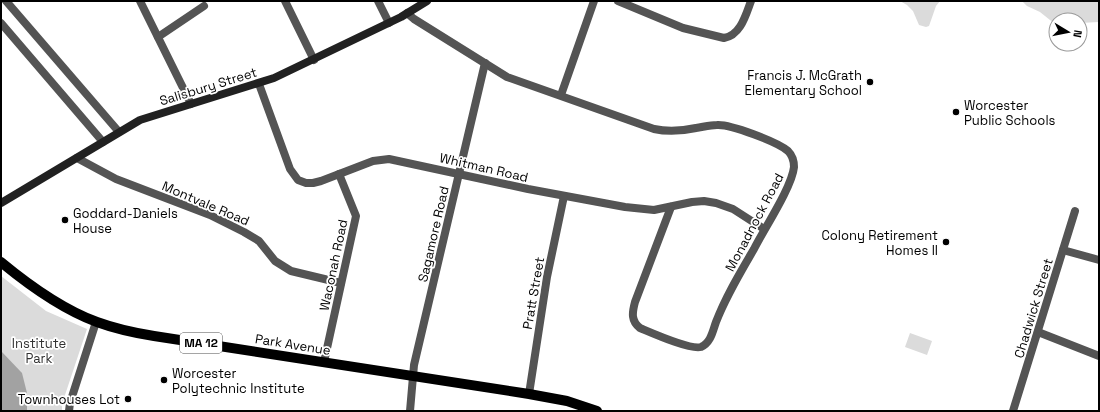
<svg xmlns="http://www.w3.org/2000/svg" width="1100" height="412" font-family="'Space Grotesk',sans-serif">
<style>
.green{fill:#dbdbdb}
.water{fill:#a2a2a2}
.lines{fill:none;stroke-linecap:round;stroke-linejoin:round}
.street{stroke:#545454;stroke-width:8}
.secondary{stroke:#212121;stroke-width:8}
.primary{stroke:#000;stroke-width:10}
.poi-dot{fill:#000;stroke:#fff;stroke-width:1.5}
.labels{text-anchor:middle;stroke-width:3.5;stroke-linejoin:round;paint-order:stroke}
.shield{fill:#fff;stroke:#4c4c4c;stroke-width:1}
.shield-label{font-size:12px;font-weight:bold;fill:#000}
.poi-label{font-size:13px;fill:#000;stroke:#fff;text-anchor:end}
.street-label{font-size:13px;fill:#000;stroke:#fff}
.park-label{font-size:13px;fill:#323232;stroke:#fff}
</style>
<rect width="100%" height="100%" fill="#fff"/>
<g class="green">
<polygon points="900,1 940,1 936,6 929,26 926,27 919,25 913,11 907,5"/>
<polygon points="1022,1 1099,1 1099,22 1080,23 1080,20 1056,20 1056,24 1055,24 1040,12 1027,6"/>
<polygon points="1,276 46,311 87,329 62,404 62,411 1,411"/>
<polygon points="910,333 932,341 927,355 905,347"/>
</g>
<polygon class="water" points="1,351 22,373 27,393 27,411 1,411"/>
<g class="lines">
<g class="street">
<polyline points="6,1 119,132"/>
<polyline points="140,1 191,104"/>
<polyline points="285,1 314,60"/>
<polyline points="378,1 389,23"/>
<path d="M618,1L683,28L724,38C741,35 746,14 751,1"/>
<path d="M407,13L414,19L507,77L654,129C668,132 682,131 696,128C703,127 710,125 717,125C730,124 778,142 788,151C792,155 794,161 794,167C792,187 764,229 754,249C740,273 726,296 716,322C713,330 711,343 701,347C690,350 652,333 640,328C631,321 632,313 635,302L671,207"/>
<polyline points="1,23 103,142"/>
<polyline points="158,37 204,6"/>
<polyline points="259,84 290,169 298,180 306,183 313,183 321,181 373,161 389,159 528,189 625,207 654,210 692,202 704,201 716,203 733,209 764,229"/>
<polyline points="561,95 594,1"/>
<polyline points="77,158 116,179 210,215 244,232 259,241 275,261 291,271 341,283"/>
<polyline points="1063,250 1099,260"/>
<polyline points="1038,332 1099,356"/>
<polyline points="324,362 356,216 339,174"/>
<polyline points="529,394 547,277 564,196"/>
<polyline points="69,411 70,403 96,322"/>
<polyline points="410,411 414,365 485,63"/>
<polyline points="1013,411 1075,211"/>
</g>
<polyline class="secondary" points="1,203 140,120 274,78 401,17 427,1"/>
<path class="primary" d="M1,262C30,286 62,309 97,322C116,329 135,333 154,336L529,394L567,401L597,411"/>
</g>
<g class="poi-dot">
<circle cx="870" cy="82" r="4"/>
<circle cx="956" cy="112" r="4"/>
<circle cx="65" cy="220" r="4"/>
<circle cx="946" cy="242" r="4"/>
<circle cx="164" cy="380" r="4"/>
<circle cx="128" cy="399" r="4"/>
</g>
<g class="labels">
<rect class="shield" x="180" y="333" width="42" height="20" rx="3"/>
<g class="shield-label">
<text x="201" y="347">MA 12</text>
</g>
<g class="poi-label">
<text x="862" y="80">Francis J. McGrath<tspan x="862" dy="15">Elementary School</tspan></text>
<text x="964" y="110" text-anchor="start">Worcester<tspan x="964" dy="15">Public Schools</tspan></text>
<text x="73" y="218" text-anchor="start">Goddard-Daniels<tspan x="73" dy="15">House</tspan></text>
<text x="938" y="240">Colony Retirement<tspan x="938" dy="15">Homes II</tspan></text>
<text x="172" y="378" text-anchor="start">Worcester<tspan x="172" dy="15">Polytechnic Institute</tspan></text>
<text x="120" y="404">Townhouses Lot</text>
</g>
<g class="street-label">
<text transform="translate(208 86) rotate(-17)" y="5">Salisbury Street</text>
<text transform="translate(484 167) rotate(13)" y="5">Whitman Road</text>
<text transform="translate(206 203) rotate(23)" y="5">Montvale Road</text>
<text transform="translate(754 222) rotate(-62)" y="5">Monadnock Road</text>
<text transform="translate(433 234) rotate(-77)" y="5">Sagamore Road</text>
<text transform="translate(333 265) rotate(-78)" y="5">Waconah Road</text>
<text transform="translate(533 293) rotate(-80)" y="5">Pratt Street</text>
<text transform="translate(1033 308) rotate(-73)" y="5">Chadwick Street</text>
<text transform="translate(293 344) rotate(9)" y="5">Park Avenue</text>
</g>
<g class="park-label">
<text x="39" y="348">Institute<tspan x="39" dy="15">Park</tspan></text>
</g>
</g>
<rect width="1100" height="412" fill="none" stroke="#000000" stroke-width="4"/>
<g transform="translate(1068 32) rotate(100)"><circle r="19" fill="#ffffff" stroke="#999999"/>
<path d="M0-3L7 15L0 10L-7 15Z" fill="#000000"/>
<text y="-6" font-size="11" font-weight="bold" text-anchor="middle" fill="#000000">N</text>
</g>
</svg>
